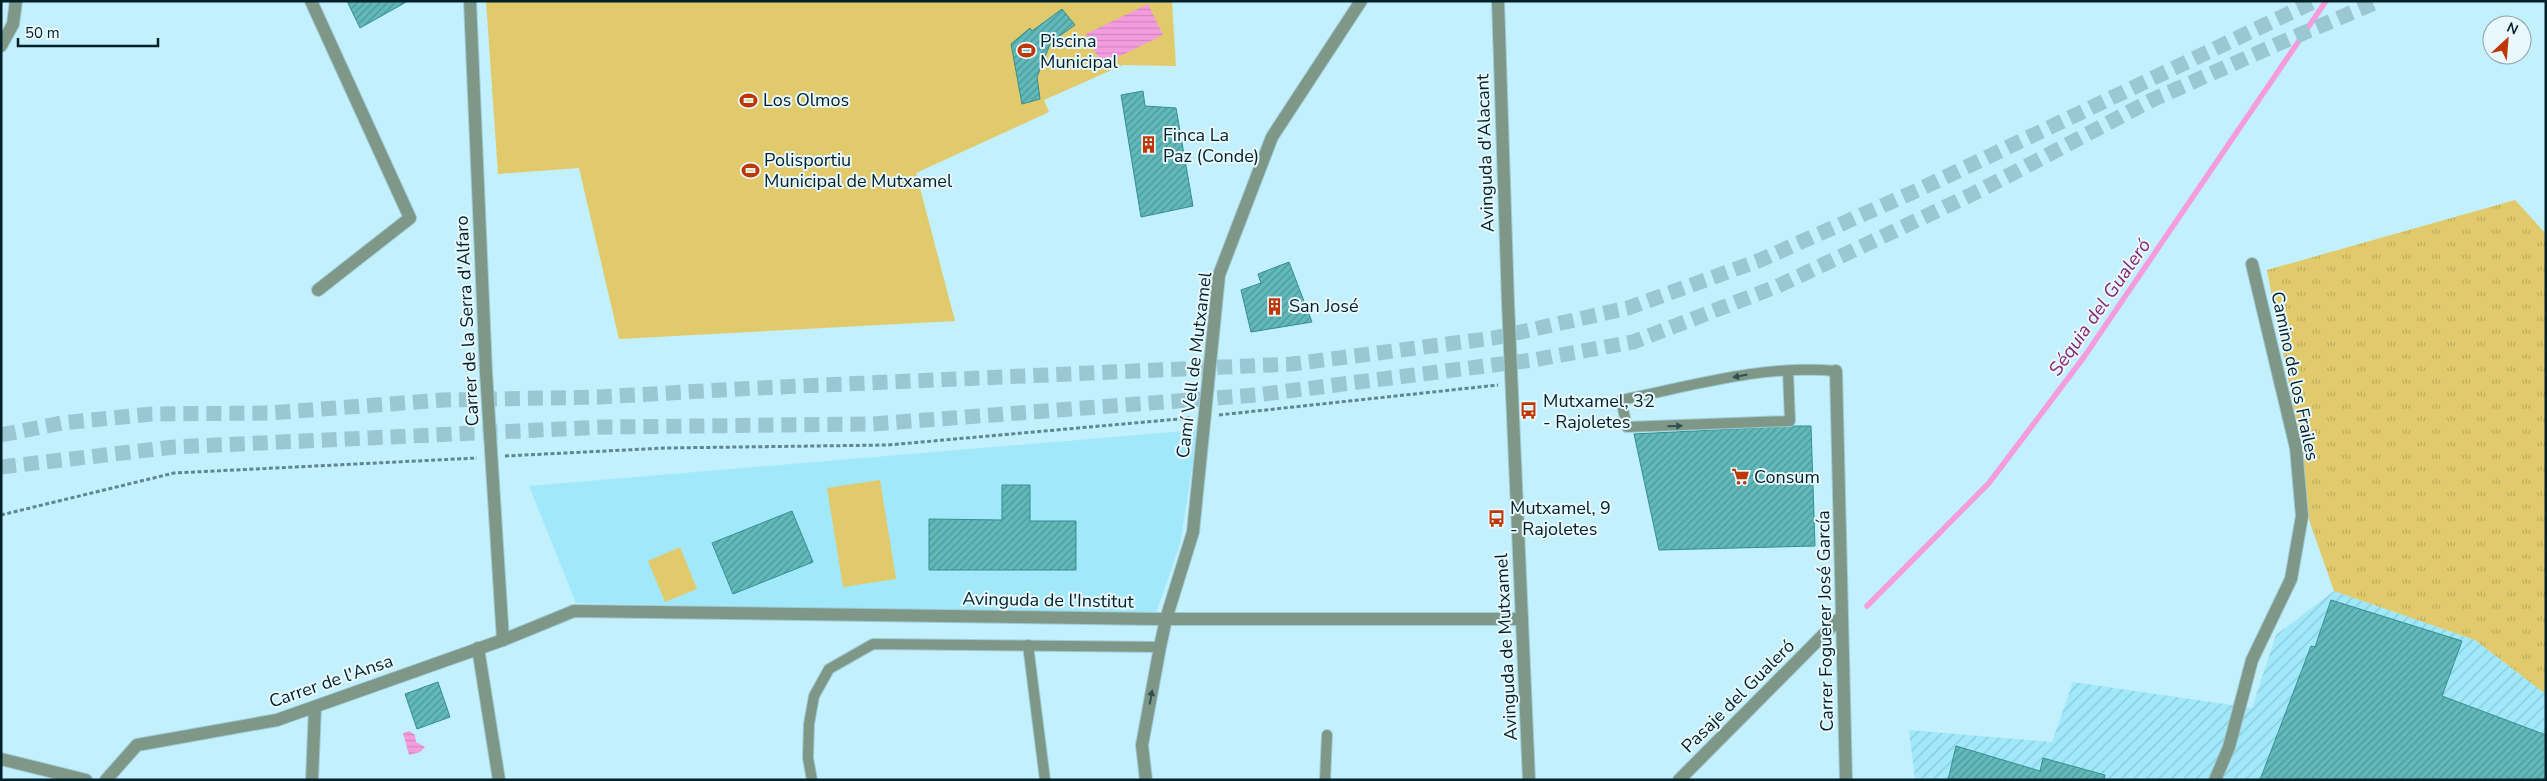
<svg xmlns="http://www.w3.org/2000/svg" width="2547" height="781" font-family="'Nunito Sans',sans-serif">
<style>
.built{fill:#a1e8fb}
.industrial{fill:url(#industrial-furrows)}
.grass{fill:url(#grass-tufts)}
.garden{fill:#e1ca6b}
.water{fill:url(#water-rules)}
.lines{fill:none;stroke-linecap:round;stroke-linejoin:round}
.stream{stroke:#f49cde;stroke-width:5.5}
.building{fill:url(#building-hatch);stroke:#348f90}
.motorway-tunnel{stroke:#9bc7d3;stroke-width:15;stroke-dasharray:15 8;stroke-linecap:butt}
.service-casing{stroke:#9fcbd7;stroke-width:12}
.minor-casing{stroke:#9fcbd7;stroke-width:14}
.tertiary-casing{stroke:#9fcbd7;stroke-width:14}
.path{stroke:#5f8691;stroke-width:3;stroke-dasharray:4 2.5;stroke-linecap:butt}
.service{stroke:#7e9787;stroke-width:10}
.minor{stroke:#7e9787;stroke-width:12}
.tertiary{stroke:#7e9787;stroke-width:12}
.oneway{fill:#32504f}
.labels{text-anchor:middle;stroke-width:4;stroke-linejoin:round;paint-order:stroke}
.poi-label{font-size:18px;fill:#002129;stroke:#e9f8fc;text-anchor:start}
.street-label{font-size:18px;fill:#002129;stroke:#e9f8fc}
.water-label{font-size:19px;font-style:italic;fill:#882376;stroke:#e9f8fc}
</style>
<defs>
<pattern id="industrial-furrows" width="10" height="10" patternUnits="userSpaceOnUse" patternTransform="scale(1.25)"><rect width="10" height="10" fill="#a1e8fb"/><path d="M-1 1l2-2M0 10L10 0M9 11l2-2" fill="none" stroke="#89c7d7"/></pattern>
<pattern id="grass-tufts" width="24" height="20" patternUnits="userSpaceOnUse" patternTransform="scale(1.25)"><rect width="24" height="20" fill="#e1ca6b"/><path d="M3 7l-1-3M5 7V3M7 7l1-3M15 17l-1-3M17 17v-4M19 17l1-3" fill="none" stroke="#bfad5d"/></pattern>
<pattern id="water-rules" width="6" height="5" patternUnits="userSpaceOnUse" patternTransform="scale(1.25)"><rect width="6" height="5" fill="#f49cde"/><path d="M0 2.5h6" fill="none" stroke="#cf86be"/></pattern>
<pattern id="building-hatch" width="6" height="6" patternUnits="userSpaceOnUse" patternTransform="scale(1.25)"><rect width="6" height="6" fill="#62b9ba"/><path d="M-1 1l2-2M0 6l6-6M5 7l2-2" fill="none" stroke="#4e9697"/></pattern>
</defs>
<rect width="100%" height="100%" fill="#c2f0fd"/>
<polygon class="built" points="1198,430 1180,544 1155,616 576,603 529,486"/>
<polygon class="industrial" points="2334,591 2475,640 2543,692 2546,691 2546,780 1915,780 1909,730 2052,742 2073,682 2252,708 2276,635"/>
<polygon class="grass" points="2515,200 2546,234 2546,691 2543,692 2475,640 2334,591 2309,520 2302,451 2267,270"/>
<g class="garden">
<polygon points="486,1 1172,1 1176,66 1123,65 1044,100 1049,112 916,173 955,321 619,339 579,168 498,174"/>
<polygon points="880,480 896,579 843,587 827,488"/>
<polygon points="680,547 697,589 665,602 648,561"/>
</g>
<g class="water">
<polygon points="1148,4 1163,35 1102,65 1086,34"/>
<polygon points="409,731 415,735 416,742 425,747 420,752 409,755 403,733"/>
</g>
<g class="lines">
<polyline class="stream" points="1867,606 1989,483 2084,357 2326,1"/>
</g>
<g class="building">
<polygon points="347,1 408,1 360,28"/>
<polygon points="1062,9 1075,25 1051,42 1037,77 1040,99 1022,104 1011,44 1030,28 1032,31"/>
<polygon points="1143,91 1145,106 1176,108 1193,206 1141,217 1121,95"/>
<polygon points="1289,262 1312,322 1251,332 1241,290 1261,283 1258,274"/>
<polygon points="1794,426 1811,426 1815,546 1659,550 1634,434"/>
<polygon points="1002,485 1030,485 1030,521 1076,521 1076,570 929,570 929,519 1002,520"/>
<polygon points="792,511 813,562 733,594 712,543"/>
<polygon points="2331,600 2462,641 2442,696 2546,735 2546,780 2260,780 2311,646 2315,647"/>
<polygon points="438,682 450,717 417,729 405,694"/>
<polygon points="1956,746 2040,771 2043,758 2105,775 2104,780 1948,780"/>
</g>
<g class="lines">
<g class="motorway-tunnel">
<polyline points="1,435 62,423 152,414 269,413 443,400 599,397 756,388 1292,364 1494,338 1628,308 1758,261 1918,190 2315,1"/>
<polyline points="1,467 174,447 605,427 873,424 1256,395 1533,360 1633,342 1778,286 1981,190 2152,100 2280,43 2379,1"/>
</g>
<defs>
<g id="service">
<path d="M1788,371L1790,421L1627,427L1621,400C1691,386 1764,364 1836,371"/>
<polyline points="1028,645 1045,780"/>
<polyline points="812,780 808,758 809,724 814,696 829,669 873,644 1160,647"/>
<polyline points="1325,780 1327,735"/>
</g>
<g id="minor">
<polyline points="311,1 410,218 318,290"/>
<polyline points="470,1 486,372 503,640"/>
<polyline points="1,46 13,24 16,1"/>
<polyline points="1836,371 1846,780"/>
<polyline points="478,648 499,780"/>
<polyline points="1,759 86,780"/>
<polyline points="106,780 137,745 277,720 503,640 574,611 1154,619 1522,619"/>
<polyline points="312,780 315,707"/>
<polyline points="1146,780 1142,745 1160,647 1166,619 1193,532 1219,275 1272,137 1361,1"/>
<polyline points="1679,780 1842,616"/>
<polyline points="2215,780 2229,747 2252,660 2291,579 2302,516 2296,448 2252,264"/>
</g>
<polyline id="tertiary" points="1498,1 1508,303 1529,780"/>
</defs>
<use href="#service" class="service-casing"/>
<use href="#minor" class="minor-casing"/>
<use href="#tertiary" class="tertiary-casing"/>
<g class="path">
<polyline points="1219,415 1498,385"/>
<polyline points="505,456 665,448 888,445 1190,418"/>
<polyline points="1,515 174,473 477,458"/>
</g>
<use href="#service" class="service"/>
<use href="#minor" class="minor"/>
<use href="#tertiary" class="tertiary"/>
</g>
<defs><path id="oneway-solid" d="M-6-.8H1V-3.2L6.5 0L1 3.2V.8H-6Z" transform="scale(1.25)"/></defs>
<g class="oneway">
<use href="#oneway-solid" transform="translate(1740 376) rotate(169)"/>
<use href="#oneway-solid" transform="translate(1675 426) rotate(-2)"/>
<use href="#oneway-solid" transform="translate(1151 697) rotate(-80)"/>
</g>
<defs>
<symbol id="stadium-bare" viewBox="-9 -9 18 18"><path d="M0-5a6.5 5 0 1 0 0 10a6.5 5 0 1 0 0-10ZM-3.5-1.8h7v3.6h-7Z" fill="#c03706" stroke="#e9f8fc" stroke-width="2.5" paint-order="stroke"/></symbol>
<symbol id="building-bare" viewBox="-9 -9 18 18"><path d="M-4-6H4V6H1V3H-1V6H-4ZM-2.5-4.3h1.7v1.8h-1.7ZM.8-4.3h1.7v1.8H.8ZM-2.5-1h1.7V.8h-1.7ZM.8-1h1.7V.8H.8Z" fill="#c03706" stroke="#e9f8fc" stroke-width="2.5" paint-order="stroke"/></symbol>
<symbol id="bus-bare" viewBox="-9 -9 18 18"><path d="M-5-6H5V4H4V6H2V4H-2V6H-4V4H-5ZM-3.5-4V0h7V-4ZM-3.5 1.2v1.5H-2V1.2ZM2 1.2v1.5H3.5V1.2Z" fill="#c03706" stroke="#e9f8fc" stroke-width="2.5" paint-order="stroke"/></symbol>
<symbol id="supermarket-bare" viewBox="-9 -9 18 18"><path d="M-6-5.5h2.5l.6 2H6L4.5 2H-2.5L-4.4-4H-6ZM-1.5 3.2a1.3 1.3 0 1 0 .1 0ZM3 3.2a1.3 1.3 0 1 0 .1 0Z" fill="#c03706" stroke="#e9f8fc" stroke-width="2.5" paint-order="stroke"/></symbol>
</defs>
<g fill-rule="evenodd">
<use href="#stadium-bare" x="1014" y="38" width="25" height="25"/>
<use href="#stadium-bare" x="736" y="88" width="25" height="25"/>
<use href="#building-bare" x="1136" y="132" width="25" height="25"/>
<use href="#stadium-bare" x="738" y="158" width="25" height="25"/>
<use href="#building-bare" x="1262" y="294" width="25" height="25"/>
<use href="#bus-bare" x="1516" y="398" width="25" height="25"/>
<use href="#supermarket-bare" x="1728" y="464" width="25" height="25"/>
<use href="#bus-bare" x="1484" y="506" width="25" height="25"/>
</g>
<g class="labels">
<g class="poi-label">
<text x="1040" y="47">Piscina<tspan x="1040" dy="21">Municipal</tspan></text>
<text x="763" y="106">Los Olmos</text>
<text x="1163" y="141">Finca La<tspan x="1163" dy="21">Paz (Conde)</tspan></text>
<text x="764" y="166">Polisportiu<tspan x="764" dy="21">Municipal de Mutxamel</tspan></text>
<text x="1289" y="312">San José</text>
<text x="1543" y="407">Mutxamel, 32<tspan x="1543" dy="21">- Rajoletes</tspan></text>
<text x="1754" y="483">Consum</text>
<text x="1510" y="514">Mutxamel, 9<tspan x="1510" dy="21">- Rajoletes</tspan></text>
</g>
<g class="street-label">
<text transform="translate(1485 153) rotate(-92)" y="6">Avinguda d'Alacant</text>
<text transform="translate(467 321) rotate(-93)" y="6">Carrer de la Serra d'Alfaro</text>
<text transform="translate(1194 365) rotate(-83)" y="6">Camí Vell de Mutxamel</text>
<text transform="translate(2295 376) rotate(78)" y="6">Camino de los Frailes</text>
<text transform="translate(1048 600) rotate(1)" y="6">Avinguda de l'Institut</text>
<text transform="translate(1825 621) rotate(-91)" y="6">Carrer Foguerer José García</text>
<text transform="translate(1506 647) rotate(-93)" y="6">Avinguda de Mutxamel</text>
<text transform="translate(331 681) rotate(-19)" y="6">Carrer de l'Ansa</text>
<text transform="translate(1738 696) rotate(-45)" y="6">Pasaje del Gualeró</text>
</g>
<g class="water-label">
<text transform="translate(2099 307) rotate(-55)" y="7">Séquia del Gualeró</text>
</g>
</g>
<rect width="2547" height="781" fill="none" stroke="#002129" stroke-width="5"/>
<g transform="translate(2507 40) rotate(26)"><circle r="24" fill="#e9f8fc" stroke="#8ca2a8"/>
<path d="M0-4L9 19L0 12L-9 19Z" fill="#c03706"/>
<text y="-8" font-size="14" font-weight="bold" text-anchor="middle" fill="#002129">N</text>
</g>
<path d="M18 38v8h140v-8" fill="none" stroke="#002129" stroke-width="2.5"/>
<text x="25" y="38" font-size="15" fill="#002129" stroke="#e9f8fc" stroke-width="4" paint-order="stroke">50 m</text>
</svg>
